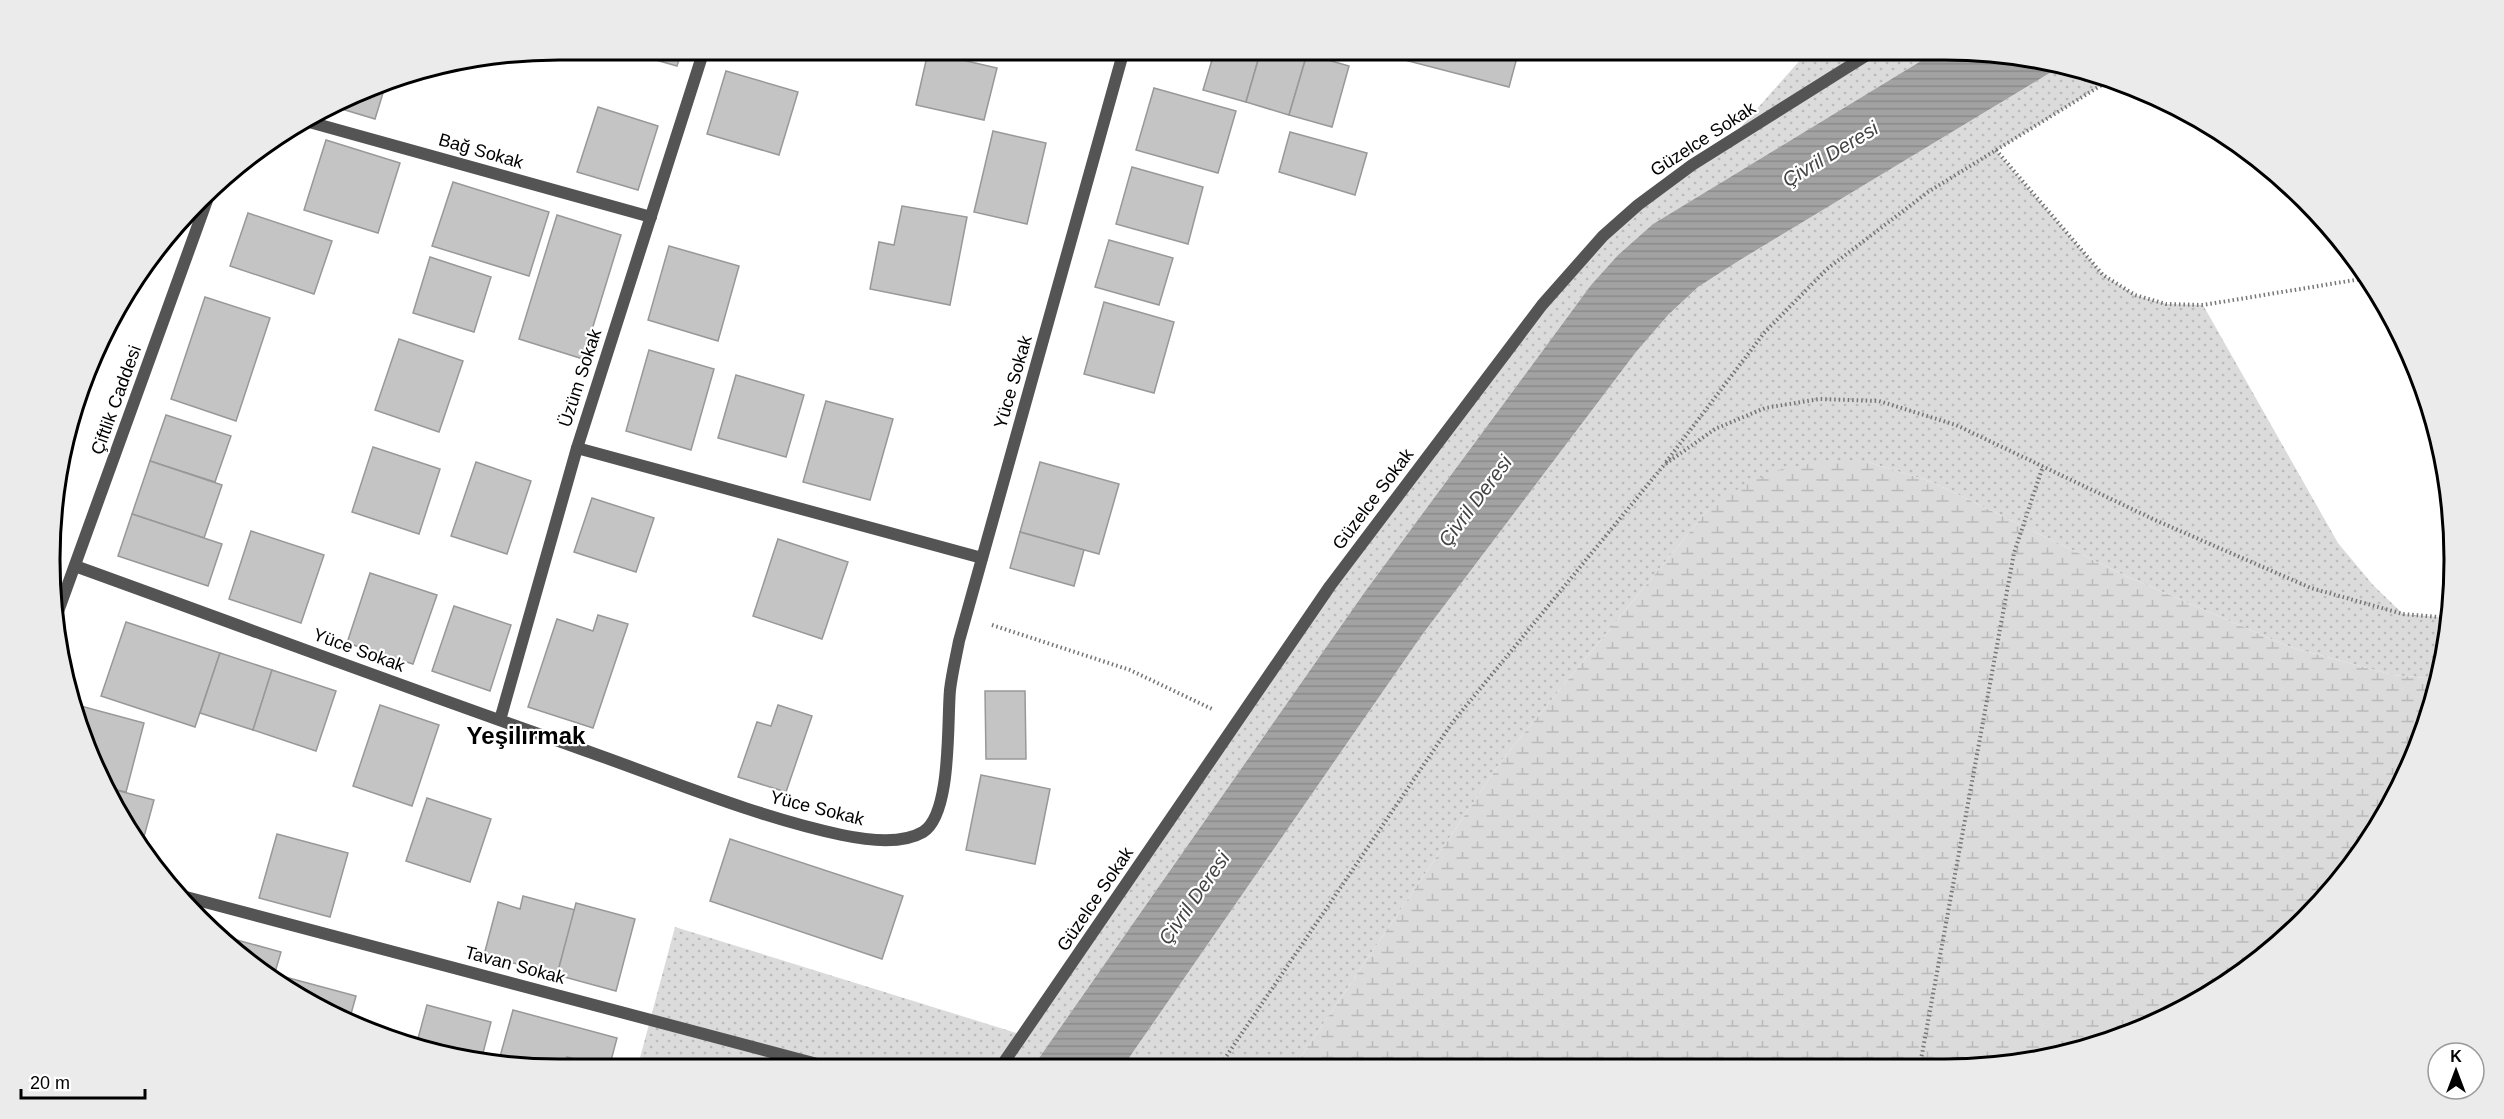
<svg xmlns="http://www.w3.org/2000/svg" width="2504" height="1119" font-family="Arial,sans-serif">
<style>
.grass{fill:url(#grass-dots)}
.wetland{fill:url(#wetland-marsh)}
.water{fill:url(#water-rules)}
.building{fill:#c4c4c4;stroke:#989898;stroke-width:1.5}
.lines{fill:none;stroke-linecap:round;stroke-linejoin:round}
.path{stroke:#767676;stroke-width:4;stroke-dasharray:1.5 3;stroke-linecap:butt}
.street{stroke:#545454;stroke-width:12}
.labels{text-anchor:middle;stroke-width:4.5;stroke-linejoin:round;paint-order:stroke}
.street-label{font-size:18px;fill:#000;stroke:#fff}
.water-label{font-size:20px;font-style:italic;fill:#434343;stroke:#fff}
.district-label{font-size:24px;font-weight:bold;fill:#000;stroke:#fff}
.rim{fill:none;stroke:#000;stroke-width:3}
</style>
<defs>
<pattern id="grass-dots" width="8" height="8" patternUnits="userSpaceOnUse" patternTransform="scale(1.5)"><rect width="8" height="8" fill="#dbdbdb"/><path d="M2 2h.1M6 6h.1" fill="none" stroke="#bababa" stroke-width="1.8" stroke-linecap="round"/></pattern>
<pattern id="wetland-marsh" width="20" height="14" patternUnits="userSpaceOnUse" patternTransform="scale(1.5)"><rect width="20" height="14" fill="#dbdbdb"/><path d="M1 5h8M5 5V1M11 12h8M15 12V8" fill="none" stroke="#bababa"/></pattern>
<pattern id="water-rules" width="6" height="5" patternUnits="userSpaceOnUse" patternTransform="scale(1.5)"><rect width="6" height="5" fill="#a2a2a2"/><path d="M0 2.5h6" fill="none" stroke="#8a8a8a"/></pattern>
</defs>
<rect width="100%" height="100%" fill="#fff"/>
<g class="grass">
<polygon points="1809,50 1939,50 1653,224 1618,255 1591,285 1364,593 1032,1068 637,1069 675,927 1023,1035 1330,586 1603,236 1725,145"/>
<polygon points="2058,68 2113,78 1996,151 2103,275 2135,295 2166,304 2203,305 2338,543 2373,585 2403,614 2450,618 2438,679 2393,675 2290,647 2128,577 1932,482 1868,462 1707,511 1502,760 1294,1067 1122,1068 1422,635 1636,352 1669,314 1698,287 1740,260"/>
</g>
<polygon class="wetland" points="1824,461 1868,462 1932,482 2128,577 2290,647 2393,675 2438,679 2427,724 2349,870 2255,964 2140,1031 2011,1065 1294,1067 1502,760 1707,511 1745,484 1782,469"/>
<polygon class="water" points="1939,50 2058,68 1740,260 1698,287 1669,314 1636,352 1422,635 1122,1068 1032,1068 1364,593 1591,285 1618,255 1653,224"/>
<g class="building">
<polygon points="621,50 682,50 677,66"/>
<polygon points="1215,50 1261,50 1246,102 1203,90"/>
<polygon points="1261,50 1291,50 1307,54 1289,115 1246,102"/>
<polygon points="1390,50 1519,50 1509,87 1389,56"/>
<polygon points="1624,50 1643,50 1642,54"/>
<polygon points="928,52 997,68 984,120 916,105"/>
<polygon points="1307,54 1349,66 1332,127 1289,115"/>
<polygon points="726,71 798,92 779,155 707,134"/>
<polygon points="387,80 375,119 332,106"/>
<polygon points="1154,88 1236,111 1218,173 1136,150"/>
<polygon points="598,107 658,126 638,190 577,172"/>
<polygon points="993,131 1046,143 1027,224 974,212"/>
<polygon points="1290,132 1367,153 1355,195 1279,172"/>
<polygon points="326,140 400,163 378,233 304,210"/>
<polygon points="1132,167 1203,187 1188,244 1116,224"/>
<polygon points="453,182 549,212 529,276 432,246"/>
<polygon points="902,206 967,217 950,305 870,289 879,242 894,245"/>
<polygon points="248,213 332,241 314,294 230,266"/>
<polygon points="557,215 621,235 583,359 519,339"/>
<polygon points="1109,240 1173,258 1159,305 1095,287"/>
<polygon points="669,246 739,266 718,341 648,320"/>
<polygon points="430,257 491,277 474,332 413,313"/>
<polygon points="205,297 270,318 236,421 171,399"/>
<polygon points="1104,302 1174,322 1154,393 1084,374"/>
<polygon points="399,339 463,361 439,432 375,410"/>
<polygon points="649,350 714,369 691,450 626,431"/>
<polygon points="736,375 804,395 786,457 718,438"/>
<polygon points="826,401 893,419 870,500 803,482"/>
<polygon points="166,415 231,436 215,482 150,461"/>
<polygon points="373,447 440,469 419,534 352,512"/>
<polygon points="150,461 222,485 204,538 132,514"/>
<polygon points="476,462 531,481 507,554 451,536"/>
<polygon points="1040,462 1119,484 1099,554 1020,532"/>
<polygon points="592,498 654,518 636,572 574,552"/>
<polygon points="132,514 222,544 208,586 118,556"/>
<polygon points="251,531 324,555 301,623 229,599"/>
<polygon points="1020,532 1084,550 1074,586 1010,568"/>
<polygon points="778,539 848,562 822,639 753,616"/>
<polygon points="370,573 437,595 413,664 347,643"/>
<polygon points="454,606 511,625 490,691 432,671"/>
<polygon points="598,615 628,624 593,728 528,707 557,619 593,631"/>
<polygon points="126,622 220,653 195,727 101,696"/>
<polygon points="220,653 272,670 253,730 200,713"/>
<polygon points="272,670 336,691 316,751 253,730"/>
<polygon points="985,691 1025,691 1026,759 986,759"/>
<polygon points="77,705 144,723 126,792 108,788"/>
<polygon points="380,705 439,725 412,806 353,786"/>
<polygon points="778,705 812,716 786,792 738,777 757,722 771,726"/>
<polygon points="981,775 1050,789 1035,864 966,850"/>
<polygon points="108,788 154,800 142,844 118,815"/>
<polygon points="427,798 491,819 470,882 406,861"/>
<polygon points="277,834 348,853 330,917 259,898"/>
<polygon points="730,839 903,896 882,959 710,901"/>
<polygon points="523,896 575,910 557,975 484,955 498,902 520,909"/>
<polygon points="576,903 635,919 616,991 557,975"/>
<polygon points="226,937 281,952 273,979 224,944"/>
<polygon points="274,974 356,996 349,1021 305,1001 273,979"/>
<polygon points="427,1005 491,1022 482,1057 416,1046"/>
<polygon points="513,1010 617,1038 609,1068 567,1057 564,1069 499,1060"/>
</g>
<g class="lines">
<g class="path">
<polyline points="1996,150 2103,275 2135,295 2166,304 2203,305 2367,278"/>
<polyline points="1666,462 1764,333 1827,269 1928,192 2113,78"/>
<polyline points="992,625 1130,670 1212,709"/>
<polyline points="1920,1065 2014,553 2043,466"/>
<polyline points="1219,1067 1452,723 1664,465 1715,429 1765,408 1819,399 1879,401 1956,425 2155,520 2311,588 2403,614 2450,618"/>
</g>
<g class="street">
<polyline points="302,120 651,217"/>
<polyline points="577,448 982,558"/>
<path d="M75,566C244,627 412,690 581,749C667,779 753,816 842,835C866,840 901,845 923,832C952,814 947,722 950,690C952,673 956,657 959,641L1124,50"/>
<polyline points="55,620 210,192"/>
<polyline points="500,720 577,448 704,50"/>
<polyline points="186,897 836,1069"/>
<polyline points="1000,1068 1330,586 1542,305 1603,236 1638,205 1692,165 1875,50"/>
</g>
</g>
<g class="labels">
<g class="street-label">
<text transform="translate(1703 139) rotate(-33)" y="6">Güzelce Sokak</text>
<text transform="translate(481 151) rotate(16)" y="6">Bağ Sokak</text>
<text transform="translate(580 378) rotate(-72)" y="6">Üzüm Sokak</text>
<text transform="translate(1013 382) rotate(-74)" y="6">Yüce Sokak</text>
<text transform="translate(116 400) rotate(-70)" y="6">Çiftlik Caddesi</text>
<text transform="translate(1373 499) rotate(-53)" y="6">Güzelce Sokak</text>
<text transform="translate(359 650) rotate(20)" y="6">Yüce Sokak</text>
<text transform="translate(817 808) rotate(14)" y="6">Yüce Sokak</text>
<text transform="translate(1095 899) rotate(-56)" y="6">Güzelce Sokak</text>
<text transform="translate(515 965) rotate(15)" y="6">Tavan Sokak</text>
</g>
<g class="water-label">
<text transform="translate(1830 154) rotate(-31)" y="7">Çivril Deresi</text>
<text transform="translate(1475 501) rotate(-53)" y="7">Çivril Deresi</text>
<text transform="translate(1194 898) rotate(-55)" y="7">Çivril Deresi</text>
</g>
<g class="district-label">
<text x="526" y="744">Yeşilırmak</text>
</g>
</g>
<path d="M0 0H2504V1119H0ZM559 60H1945A499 499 0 0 1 2444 559V560A499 499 0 0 1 1945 1059H559A499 499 0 0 1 60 560V559A499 499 0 0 1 559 60Z" fill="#ebebeb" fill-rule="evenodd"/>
<path class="rim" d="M559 60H1945A499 499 0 0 1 2444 559V560A499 499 0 0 1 1945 1059H559A499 499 0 0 1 60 560V559A499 499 0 0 1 559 60Z"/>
<g transform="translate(2456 1071)"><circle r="28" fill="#ffffff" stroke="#999999" stroke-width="1.5"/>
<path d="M0-4.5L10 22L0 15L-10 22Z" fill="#000000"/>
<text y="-9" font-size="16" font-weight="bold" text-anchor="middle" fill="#000000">K</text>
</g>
<path d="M21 1089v9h124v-9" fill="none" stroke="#000000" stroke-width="3"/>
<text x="30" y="1089" font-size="18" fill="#000000" stroke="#ffffff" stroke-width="4.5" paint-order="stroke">20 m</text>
</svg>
